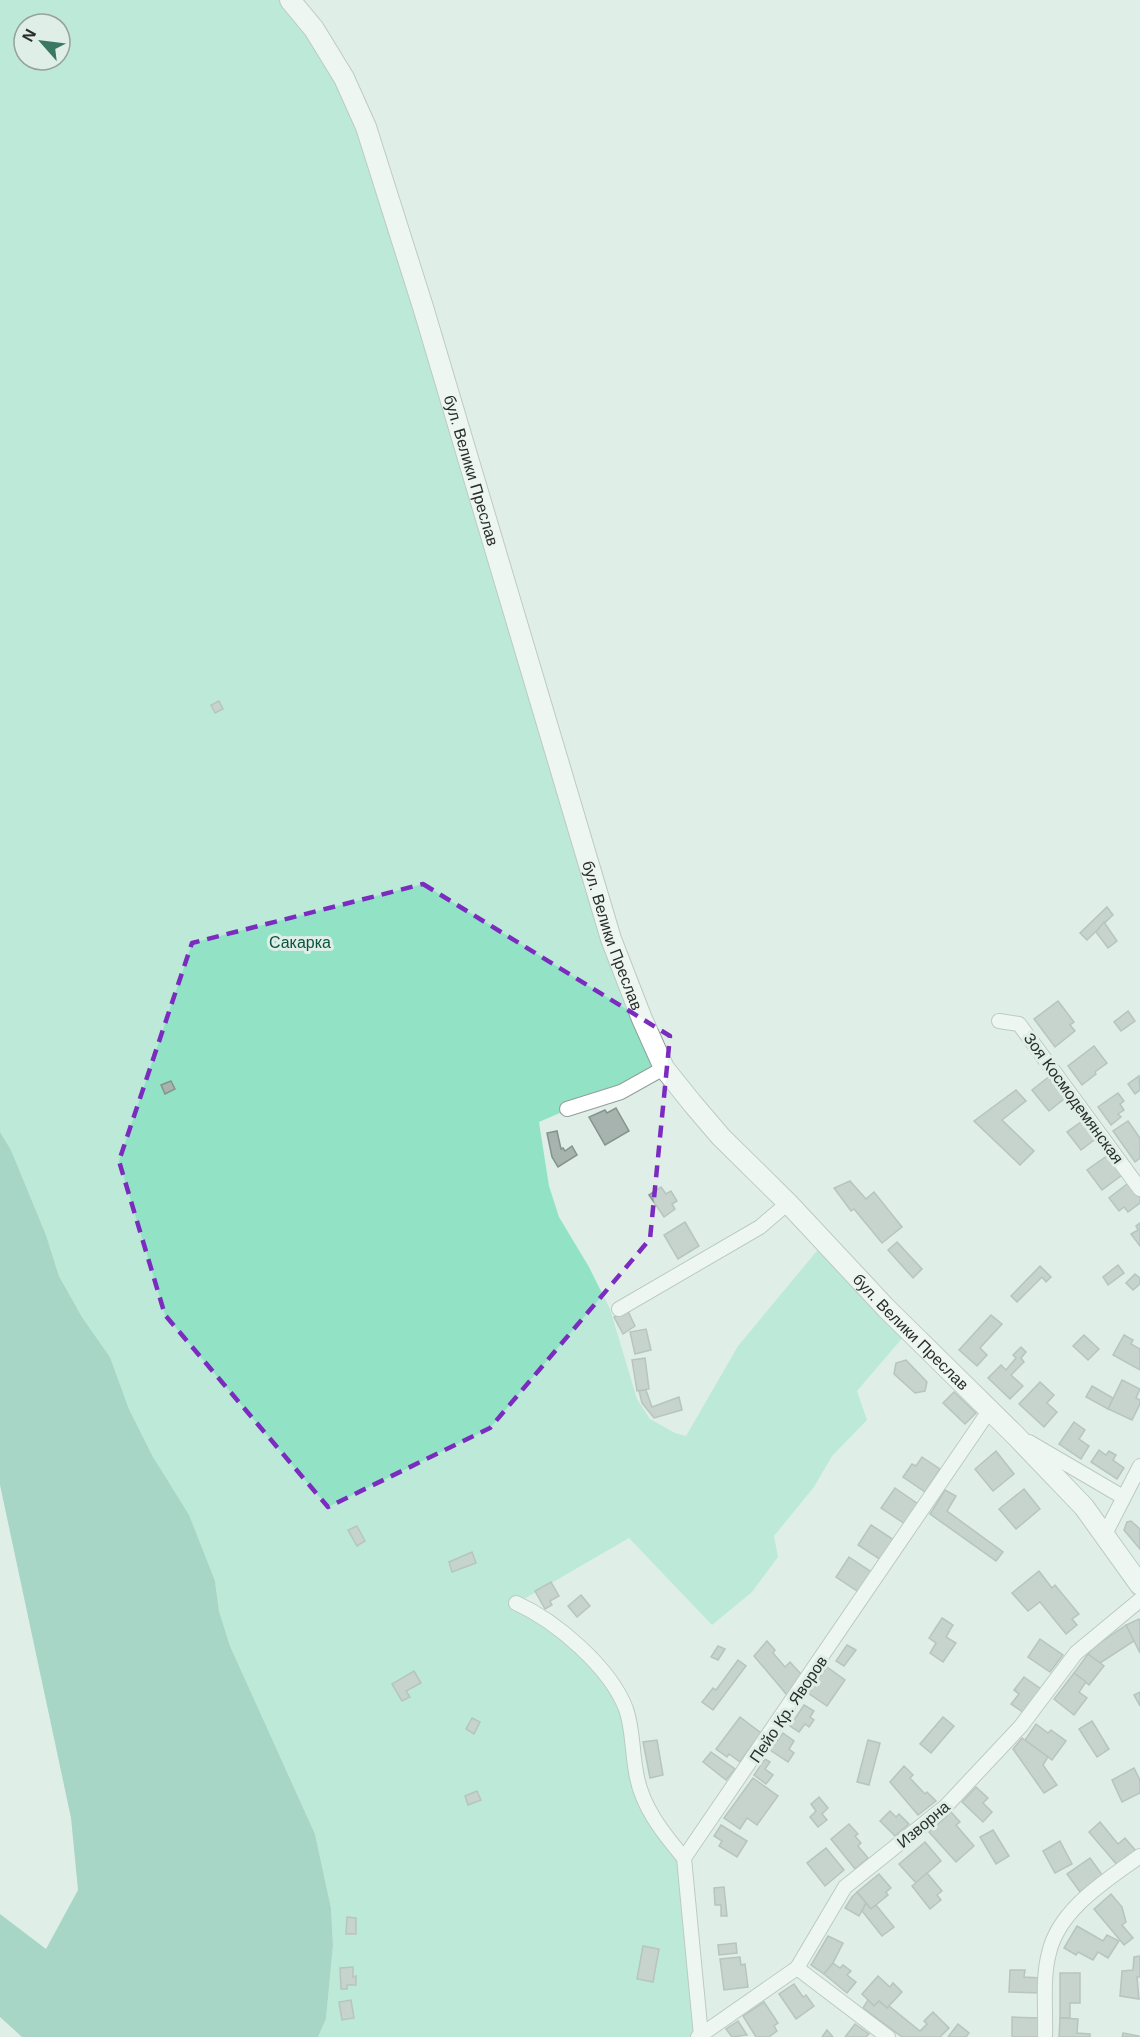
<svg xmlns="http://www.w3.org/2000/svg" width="1140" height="2037" font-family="Arial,sans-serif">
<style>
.green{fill:#92e3c6;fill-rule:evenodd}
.forest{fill:#65b89d}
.building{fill:#a6b3ae;stroke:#86928d;stroke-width:1.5}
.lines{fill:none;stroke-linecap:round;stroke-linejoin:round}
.minor-casing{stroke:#919e99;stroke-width:16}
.secondary-casing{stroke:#919e99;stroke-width:22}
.minor{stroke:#fff;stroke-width:14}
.secondary{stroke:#fff;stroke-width:20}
.marked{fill:none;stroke:#7b2cbf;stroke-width:4.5;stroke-dasharray:12 8;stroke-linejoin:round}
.labels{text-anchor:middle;stroke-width:6;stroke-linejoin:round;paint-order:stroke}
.street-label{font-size:16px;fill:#292e2c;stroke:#e0eee8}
.park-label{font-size:16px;fill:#0c5240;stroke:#e0eee8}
</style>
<rect width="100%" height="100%" fill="#e0eee8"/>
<path class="green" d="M0,0H290L344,78L611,939L664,1068L539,1122L549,1186L559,1217L589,1267L610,1309L637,1399L650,1419L675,1433L686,1436L738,1346L821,1246L904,1336L857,1391L867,1420L832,1456L814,1487L774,1536L778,1557L752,1592L712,1625L629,1538L517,1603L584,1651L626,1710L636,1774L684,1858L698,2037H318L326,2019L333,1945L331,1908L315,1834L230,1646L219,1611L215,1581L129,1409L110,1357L82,1317L59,1276L46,1235L11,1150L0,1132ZM24,24H60V60H24Z"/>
<polygon class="forest" points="0,1132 11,1150 46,1235 59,1276 82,1317 110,1357 129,1409 153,1457 189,1515 215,1581 219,1611 230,1646 315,1834 331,1908 333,1945 326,2019 318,2037 22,2037 0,2017 0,1914 46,1949 78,1890 71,1818 0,1485"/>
<g class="building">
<polygon points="219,701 223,709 215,713 211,705"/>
<polygon points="1107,907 1113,915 1087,940 1080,933"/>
<polygon points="1104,922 1117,941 1108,948 1096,932"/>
<polygon points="1058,1001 1074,1022 1070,1025 1075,1031 1055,1047 1034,1019"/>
<polygon points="1128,1011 1135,1021 1121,1031 1114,1022"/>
<polygon points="1094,1046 1107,1063 1095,1072 1096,1074 1082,1085 1068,1066"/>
<polygon points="1051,1075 1068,1096 1049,1111 1032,1090"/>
<polygon points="1139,1076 1140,1090 1135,1094 1128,1084"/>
<polygon points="171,1081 175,1089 165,1094 161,1085"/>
<polygon points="1016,1090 1026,1101 1002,1120 1034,1151 1020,1165 974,1121"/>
<polygon points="1118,1093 1124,1101 1120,1104 1124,1110 1118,1114 1121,1117 1111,1125 1098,1107"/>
<polygon points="616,1108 629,1131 605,1145 589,1117 605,1110 607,1113"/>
<polygon points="1085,1119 1098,1137 1081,1150 1067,1132"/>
<polygon points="1128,1121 1140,1138 1140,1158 1135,1162 1113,1131"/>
<polygon points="557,1131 561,1149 563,1148 565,1151 572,1146 577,1155 558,1167 552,1157 547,1133"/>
<polygon points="1111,1153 1126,1172 1102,1190 1087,1170"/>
<polygon points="850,1181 866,1199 874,1192 902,1227 882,1243 854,1209 851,1211 834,1188"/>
<polygon points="1131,1181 1140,1194 1140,1203 1128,1212 1124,1207 1119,1211 1109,1198"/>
<polygon points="661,1187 666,1194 671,1191 677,1201 672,1204 675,1209 664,1217 649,1195"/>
<polygon points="685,1222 699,1246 678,1259 664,1235"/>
<polygon points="1140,1223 1140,1246 1131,1234 1138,1230 1136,1226"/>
<polygon points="897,1242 922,1269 913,1278 888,1250"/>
<polygon points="1118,1265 1124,1273 1108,1285 1103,1277"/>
<polygon points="1040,1266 1051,1277 1046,1282 1042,1277 1017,1302 1011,1296"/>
<polygon points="1135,1274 1140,1278 1140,1284 1133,1290 1126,1283"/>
<polygon points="627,1309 635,1326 623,1334 614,1317"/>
<polygon points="991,1315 1002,1324 980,1348 987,1355 977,1366 959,1350"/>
<polygon points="646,1329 651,1350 635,1354 630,1332"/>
<polygon points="1084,1335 1099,1349 1088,1360 1073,1346"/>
<polygon points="1124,1335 1133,1340 1131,1344 1140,1349 1140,1370 1113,1355"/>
<polygon points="1021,1347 1026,1352 1021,1358 1024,1362 1011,1375 1023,1386 1010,1399 988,1378 1001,1365 1006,1370 1016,1358 1013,1355"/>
<polygon points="645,1358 649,1389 637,1391 632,1360"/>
<polygon points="906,1360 927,1382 925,1391 915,1393 894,1374 896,1363"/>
<polygon points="1122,1380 1140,1389 1136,1398 1140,1400 1140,1404 1132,1420 1108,1409"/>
<polygon points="1040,1382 1054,1395 1047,1403 1057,1412 1044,1427 1019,1404"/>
<polygon points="1092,1386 1113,1398 1108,1409 1086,1397"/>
<polygon points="646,1390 652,1407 679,1397 682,1410 654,1418 642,1403 639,1391"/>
<polygon points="954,1392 976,1413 965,1424 943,1403"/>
<polygon points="1074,1422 1085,1430 1079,1439 1089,1446 1081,1459 1059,1444"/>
<polygon points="1099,1450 1106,1455 1109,1451 1116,1455 1113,1460 1124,1468 1117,1479 1091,1462"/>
<polygon points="996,1451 1014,1474 993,1491 975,1469"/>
<polygon points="922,1457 940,1469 925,1492 903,1477 912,1464 916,1466"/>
<polygon points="895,1488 918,1504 905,1524 881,1508"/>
<polygon points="1024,1489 1040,1509 1016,1529 999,1509"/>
<polygon points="945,1490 956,1496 947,1511 1003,1552 996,1561 930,1514"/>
<polygon points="1131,1521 1140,1529 1140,1549 1124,1530 1127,1522"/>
<polygon points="871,1525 894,1540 881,1560 858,1545"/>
<polygon points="357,1526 365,1541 357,1546 348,1530"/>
<polygon points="472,1552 476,1563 452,1572 449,1562"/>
<polygon points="849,1557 873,1573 860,1593 836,1577"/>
<polygon points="1039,1571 1052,1588 1055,1585 1079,1614 1072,1619 1077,1625 1066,1634 1040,1602 1028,1611 1012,1593"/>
<polygon points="551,1582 559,1596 550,1601 552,1605 545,1609 535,1591"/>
<polygon points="581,1595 590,1606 577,1617 568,1606"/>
<polygon points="942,1618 953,1625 946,1637 956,1643 943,1662 930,1653 936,1643 929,1638"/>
<polygon points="1139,1619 1140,1622 1140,1653 1126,1625"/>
<polygon points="1126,1625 1134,1641 1100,1663 1088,1654 1094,1647"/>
<polygon points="1040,1639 1063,1655 1050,1672 1028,1657"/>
<polygon points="767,1641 775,1650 773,1653 785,1667 790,1662 802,1675 787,1695 754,1656"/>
<polygon points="847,1645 856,1650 844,1666 836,1661"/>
<polygon points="718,1646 725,1649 718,1660 711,1657"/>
<polygon points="1088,1654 1104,1666 1089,1685 1074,1673"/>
<polygon points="738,1660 746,1666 713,1710 702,1702 713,1688 716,1690"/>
<polygon points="827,1667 845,1680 827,1706 808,1693"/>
<polygon points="414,1671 421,1683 406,1691 410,1697 402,1701 392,1684"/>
<polygon points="1074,1673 1086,1682 1079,1692 1087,1698 1074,1715 1054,1699"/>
<polygon points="1024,1677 1041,1689 1024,1713 1011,1704 1019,1694 1014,1690"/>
<polygon points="1140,1692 1140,1706 1134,1695"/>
<polygon points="804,1705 814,1711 810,1717 814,1720 809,1727 805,1724 799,1732 790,1726"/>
<polygon points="740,1717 761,1733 740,1762 729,1754 727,1757 716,1749"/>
<polygon points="943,1717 954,1726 931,1753 920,1744"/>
<polygon points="472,1718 480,1722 474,1734 466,1729"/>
<polygon points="1092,1721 1109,1749 1097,1757 1079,1729"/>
<polygon points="1036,1724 1048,1733 1051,1730 1066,1741 1052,1760 1025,1740"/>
<polygon points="783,1733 794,1741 789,1749 794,1753 788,1762 770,1750"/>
<polygon points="1022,1738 1048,1757 1043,1765 1057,1785 1044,1793 1013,1749"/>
<polygon points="657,1740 663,1775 650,1778 643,1742"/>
<polygon points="868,1740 880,1743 869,1785 857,1782"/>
<polygon points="711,1752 735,1769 726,1780 703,1762"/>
<polygon points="765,1759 770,1762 765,1769 773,1775 766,1784 754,1775"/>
<polygon points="904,1766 913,1775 910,1778 925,1794 927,1792 936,1801 918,1815 890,1782"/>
<polygon points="1134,1768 1140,1780 1140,1793 1122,1802 1112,1780"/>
<polygon points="753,1778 778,1796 757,1825 747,1818 740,1829 724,1818"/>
<polygon points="976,1787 988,1798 983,1803 992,1812 983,1822 962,1802"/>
<polygon points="477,1791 481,1800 468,1805 465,1796"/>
<polygon points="819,1797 828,1808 822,1814 827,1820 818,1827 810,1817 816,1811 811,1804"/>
<polygon points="890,1811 896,1817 899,1814 909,1824 895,1836 880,1821"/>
<polygon points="951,1812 960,1822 956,1825 974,1846 956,1862 929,1832"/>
<polygon points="1100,1822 1118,1844 1125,1838 1136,1851 1118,1866 1089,1832"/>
<polygon points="849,1824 858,1834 855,1836 861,1843 858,1846 868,1858 855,1869 831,1839"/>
<polygon points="721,1825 747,1841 737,1857 719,1846 722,1841 714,1836"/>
<polygon points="993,1830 1009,1856 996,1864 980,1837"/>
<polygon points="1060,1841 1072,1864 1055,1873 1043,1851"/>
<polygon points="925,1842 941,1861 916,1883 899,1864"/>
<polygon points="826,1848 844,1870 825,1886 807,1863"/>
<polygon points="1090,1858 1103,1876 1080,1892 1067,1874"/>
<polygon points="927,1873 942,1891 937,1895 941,1900 930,1909 912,1886"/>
<polygon points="879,1874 891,1888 886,1892 888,1895 871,1909 857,1892"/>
<polygon points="724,1887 727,1916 721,1916 721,1905 715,1905 714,1888"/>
<polygon points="857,1892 866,1903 859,1916 845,1908 852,1897"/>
<polygon points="1111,1894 1122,1907 1126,1922 1122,1925 1133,1938 1124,1945 1094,1909"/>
<polygon points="866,1903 871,1909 876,1905 894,1927 882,1936 862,1911"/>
<polygon points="347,1917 356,1918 356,1934 346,1934"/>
<polygon points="1077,1926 1103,1941 1107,1935 1119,1941 1108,1958 1098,1952 1093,1960 1078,1952 1076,1955 1064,1948"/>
<polygon points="828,1936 843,1943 833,1963 824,1974 811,1965"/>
<polygon points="736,1943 737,1953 719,1955 718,1945"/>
<polygon points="643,1946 659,1949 653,1982 637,1979"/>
<polygon points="1140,1956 1140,1977 1137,1977 1139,1999 1120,1996 1122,1971 1133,1970 1134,1957"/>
<polygon points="740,1957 741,1965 745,1964 748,1987 724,1990 720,1959"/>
<polygon points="833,1963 840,1968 843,1965 851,1971 847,1975 856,1982 847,1993 824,1974"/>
<polygon points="353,1967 353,1977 356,1976 356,1985 347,1985 347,1989 341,1989 340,1968"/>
<polygon points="1010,1970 1025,1970 1024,1977 1041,1978 1040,1993 1009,1992"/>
<polygon points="1060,1973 1080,1973 1080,2003 1070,2003 1070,2018 1060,2018"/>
<polygon points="878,1976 890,1987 893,1983 902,1992 887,2008 879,2001 874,2006 862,1994"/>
<polygon points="794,1984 803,1997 806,1995 814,2006 796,2019 779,1994"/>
<polygon points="351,2000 354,2018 342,2020 339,2002"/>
<polygon points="868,2000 874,2006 879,2001 887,2008 889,2006 920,2031 927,2024 924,2021 933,2012 949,2028 940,2037 902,2037 863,2008"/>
<polygon points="764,2002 778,2023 774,2026 777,2031 769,2037 756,2037 743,2016"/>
<polygon points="1012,2017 1040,2018 1040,2037 1012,2037"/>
<polygon points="1060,2018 1078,2019 1077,2033 1090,2034 1090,2037 1059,2037"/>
<polygon points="738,2021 747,2035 732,2037 726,2029"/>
<polygon points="855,2024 869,2034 866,2037 845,2037"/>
<polygon points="958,2024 969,2033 966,2037 948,2037"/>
<polygon points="827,2030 833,2037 822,2037"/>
<polygon points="1123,2033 1139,2036 1139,2037 1122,2037"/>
</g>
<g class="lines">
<defs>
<g id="minor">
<polyline points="999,1021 1019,1024 1140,1189"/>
<polyline points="567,1109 621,1092 664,1068"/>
<polyline points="619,1309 760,1227 788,1203"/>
<polyline points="1029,1442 1123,1497"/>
<polyline points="1104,1536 1140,1466"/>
<path d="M516,1603C556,1621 610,1667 626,1709C633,1729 632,1751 636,1772C641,1806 663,1833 684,1858"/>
<polyline points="797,1968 888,2037"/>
<polyline points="701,2036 684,1858 989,1411"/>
<polyline points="698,2037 797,1968 845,1887 946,1806 1021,1726 1076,1653 1140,1600"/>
<path d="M1045,2037C1046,2010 1042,1979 1049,1953C1059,1909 1106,1881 1140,1856"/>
</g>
<g id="secondary">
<path id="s1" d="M290,0L314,29L344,78L366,127L423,307L611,939L642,1019L664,1068L692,1103L721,1137L788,1203L886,1308L1014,1434L1084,1507L1140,1585"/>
</g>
</defs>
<use href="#minor" class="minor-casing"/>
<use href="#secondary" class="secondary-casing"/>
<use href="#minor" class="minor"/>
<use href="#secondary" class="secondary"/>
</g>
<path d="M0 0H1140V2037H0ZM423,884L670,1036L650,1239L490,1428L328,1507L165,1315L119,1161L192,943Z" fill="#e0eee8" fill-opacity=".55" fill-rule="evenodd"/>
<path class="marked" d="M423,884L670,1036L650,1239L490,1428L328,1507L165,1315L119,1161L192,943Z"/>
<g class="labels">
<g class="street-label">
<text dy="6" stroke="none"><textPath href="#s1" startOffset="508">бул. Велики Преслав</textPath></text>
<text dy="6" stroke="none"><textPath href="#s1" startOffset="994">бул. Велики Преслав</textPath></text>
<text transform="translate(1074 1098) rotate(54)" y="6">Зоя Космодемянская</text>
<text dy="6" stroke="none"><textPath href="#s1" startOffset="1498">бул. Велики Преслав</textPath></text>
<text transform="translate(788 1709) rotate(-56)" y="6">Пейо Кр. Яворов</text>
<text transform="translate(923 1824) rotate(-40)" y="6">Изворна</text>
</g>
<g class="park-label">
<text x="300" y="948">Сакарка</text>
</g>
</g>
<g transform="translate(42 42) rotate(298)"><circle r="28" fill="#e0eee8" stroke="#97a19d" stroke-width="1.5"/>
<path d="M0-4.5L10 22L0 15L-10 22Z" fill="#3a7864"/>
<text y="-9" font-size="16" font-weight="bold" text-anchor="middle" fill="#292e2c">N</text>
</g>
</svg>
